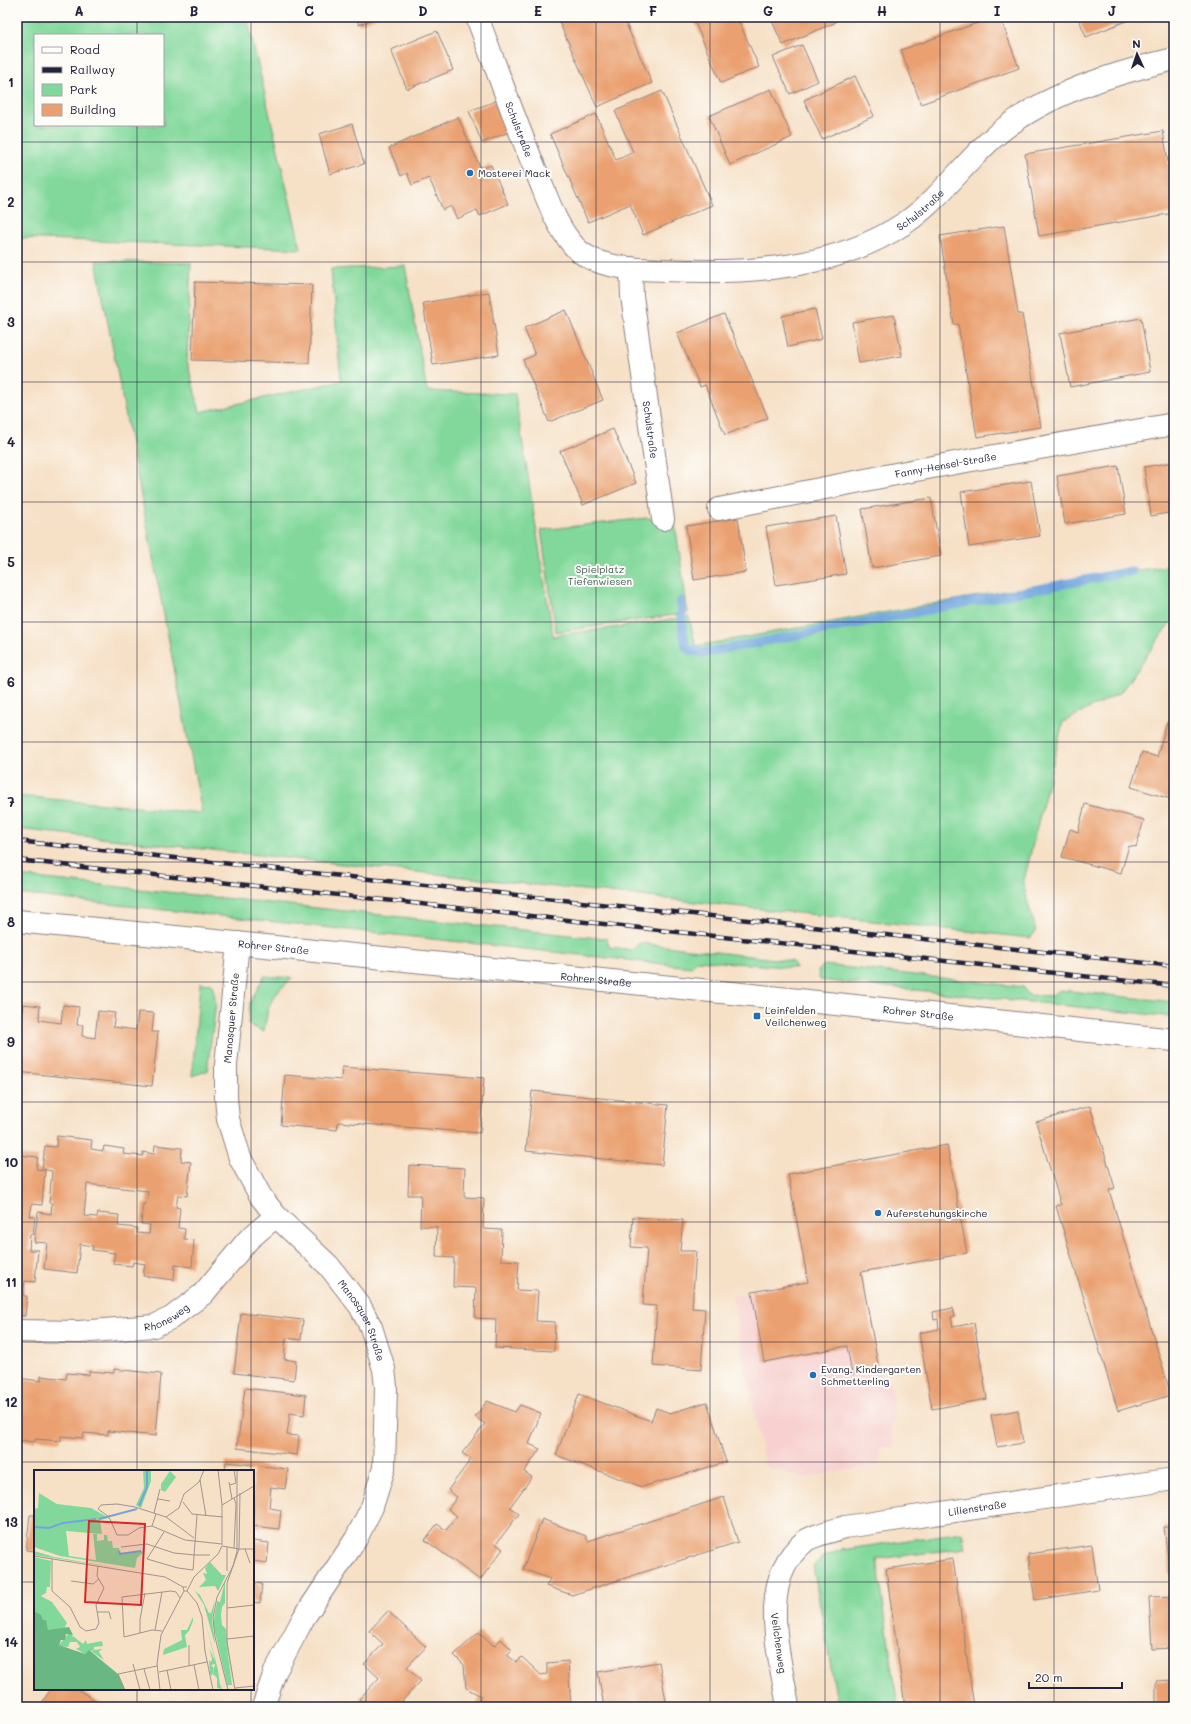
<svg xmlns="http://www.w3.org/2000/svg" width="1191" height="1724" font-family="Mali,sans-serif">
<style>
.built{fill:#f7d0cf}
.green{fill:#82d89b;stroke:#527d6b;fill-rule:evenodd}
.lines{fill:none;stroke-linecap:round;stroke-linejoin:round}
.stream{stroke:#71a5dd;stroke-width:9}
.building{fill:#eaa070;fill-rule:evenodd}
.minor-casing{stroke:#8c8180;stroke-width:24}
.minor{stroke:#fff;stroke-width:22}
.rail-casing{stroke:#22223b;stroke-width:4.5}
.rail{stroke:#fdfcf7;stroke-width:3;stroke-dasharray:9;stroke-linecap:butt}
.grid{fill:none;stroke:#22223b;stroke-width:1;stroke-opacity:0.55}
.poi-dot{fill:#1f6fb2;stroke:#fdfcf7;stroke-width:1.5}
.labels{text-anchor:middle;stroke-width:4;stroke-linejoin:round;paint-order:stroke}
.street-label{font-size:10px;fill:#22223b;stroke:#fdfcf7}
.poi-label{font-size:10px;fill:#22223b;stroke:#fdfcf7;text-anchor:start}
.park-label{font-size:10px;fill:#3f5958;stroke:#fdfcf7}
.inset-river{fill:none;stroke:#71a5dd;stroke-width:2}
.inset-road{fill:none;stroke:#a1948e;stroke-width:1}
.view{fill:#d62828;fill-opacity:0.15;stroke:#d62828;stroke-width:2}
.inset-edge{fill:none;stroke:#22223b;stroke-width:2}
.neatline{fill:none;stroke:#22223b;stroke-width:1.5}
.grid-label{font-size:13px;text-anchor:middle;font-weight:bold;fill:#22223b}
</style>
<rect width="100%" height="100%" fill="#fdfcf7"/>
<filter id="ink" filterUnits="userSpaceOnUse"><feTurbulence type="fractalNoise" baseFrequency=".025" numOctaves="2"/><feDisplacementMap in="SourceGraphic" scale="8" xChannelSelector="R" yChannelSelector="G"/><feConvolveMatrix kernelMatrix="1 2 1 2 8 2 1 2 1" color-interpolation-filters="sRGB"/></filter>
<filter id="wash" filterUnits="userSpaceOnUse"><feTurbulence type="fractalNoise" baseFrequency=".012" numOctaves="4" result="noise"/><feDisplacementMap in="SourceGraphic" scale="16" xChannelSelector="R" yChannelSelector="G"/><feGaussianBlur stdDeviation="0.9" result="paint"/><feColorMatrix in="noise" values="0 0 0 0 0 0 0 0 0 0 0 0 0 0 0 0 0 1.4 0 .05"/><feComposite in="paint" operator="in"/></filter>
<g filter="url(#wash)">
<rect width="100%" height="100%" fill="#f6e0c6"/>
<polygon class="built" points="861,1272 881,1380 891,1383 895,1417 891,1423 894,1447 879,1448 881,1464 802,1478 765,1466 732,1296"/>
<g class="green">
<path d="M17,17H247L301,249L17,238ZM35,35H163V125H35Z"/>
<polygon points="96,261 191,263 187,361 200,412 341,381 331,269 405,266 427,391 515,394 553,636 689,617 696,646 1062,581 1174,565 1174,617 1120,693 1063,722 1023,884 1036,932 1030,938 17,829 17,796 202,813"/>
<polygon points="647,518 675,523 688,613 556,632 541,530"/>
<polygon points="17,876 607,939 609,947 633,950 639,943 792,961 796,968 697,960 691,967 17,894"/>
<polygon points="824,965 1023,987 1028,995 1051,996 1060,990 1174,1002 1174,1017 820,980 818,971"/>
<path d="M264,976L292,978C269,1000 269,1001 264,1032L248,1024L250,1003Z"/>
<polygon points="200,983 212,984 216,1003 207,1071 192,1076"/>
<polygon points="962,1532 965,1548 877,1559 898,1707 838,1707 813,1566 823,1557 841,1550"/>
</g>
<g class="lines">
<polyline class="stream" points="681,601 683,632 686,647 692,651 704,653 1132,571"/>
</g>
<g id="blocks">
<g class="building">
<polygon points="356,17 377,17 359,25"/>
<polygon points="557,17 623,17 652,83 597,107"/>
<polygon points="694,17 737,17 759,67 721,83 693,18"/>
<polygon points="770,17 834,17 836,22 783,45"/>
<polygon points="994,17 1000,17 1019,68 921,104 901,50"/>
<polygon points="1078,17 1136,17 1086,37"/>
<polygon points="437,31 453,70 407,89 391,50"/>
<polygon points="802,45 818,81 790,94 773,57"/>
<polygon points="855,76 874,116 822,139 804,100"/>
<polygon points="771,89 792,137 730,165 709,116"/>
<polygon points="662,91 712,205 643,235 630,204 588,222 550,134 596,114 616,160 633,152 615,111"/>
<polygon points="496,101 509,132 482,143 469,111"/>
<polygon points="458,117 481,169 491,165 508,204 480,216 477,210 457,219 451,206 443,210 429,178 412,185 407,173 401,176 389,148"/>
<polygon points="352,124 364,164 330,174 319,134"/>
<polygon points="1163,131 1174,198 1174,213 1039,236 1025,154"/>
<polygon points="1004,226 1018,314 1022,314 1041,427 977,437 958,324 954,325 940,236"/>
<polygon points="195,282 312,285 309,363 192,360"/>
<polygon points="489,292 499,355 433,365 423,303"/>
<polygon points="815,309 822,339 788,347 782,316"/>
<polygon points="566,310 603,400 549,422 523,360 535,355 524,328"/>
<polygon points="724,314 768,418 725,435 705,385 700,387 677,333"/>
<polygon points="894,315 902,356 859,363 852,322"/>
<polygon points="1141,318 1150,372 1070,387 1060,333"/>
<polygon points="613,429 636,483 583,505 560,451"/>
<polygon points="1174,462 1174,512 1151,516 1144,467"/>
<polygon points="1118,466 1126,514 1065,524 1057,476"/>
<polygon points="1031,481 1040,536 969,547 961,492"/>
<polygon points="931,498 941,556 872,568 862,509"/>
<polygon points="836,516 846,574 776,585 766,527"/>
<polygon points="738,518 746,572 694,580 686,526"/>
<polygon points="1167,722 1174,724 1174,800 1131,787 1142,752 1157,757"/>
<polygon points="1085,804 1144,820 1136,847 1129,846 1121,873 1062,857 1070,829 1078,832"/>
<polygon points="23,1004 40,1006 39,1020 61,1023 63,1005 79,1007 77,1025 83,1025 82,1036 95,1038 98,1011 115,1013 113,1027 136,1030 138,1012 154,1013 152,1032 158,1032 152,1086 17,1072 17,1030 20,1031"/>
<polygon points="342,1067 484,1078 480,1133 338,1122 337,1130 281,1125 285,1075 341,1080"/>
<polygon points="532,1091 668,1105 662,1165 526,1151"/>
<polygon points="1090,1106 1115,1188 1109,1190 1171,1395 1118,1411 1056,1206 1061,1205 1036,1122"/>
<path d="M57,1136L92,1140L91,1149L103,1151L104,1146L124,1149L123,1154L143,1156V1152L154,1154L155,1145L182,1148L181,1161L191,1162L187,1196L178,1195L176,1207L180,1208L178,1228L185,1229L184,1239L194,1240L192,1267L175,1265L174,1280L143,1276L145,1264L133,1262L132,1266L113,1264L115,1253L92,1250L93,1246L80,1244L77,1273L44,1269L47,1243L34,1242L38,1212L51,1214L52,1203H49L52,1171L42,1169L45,1146L56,1147ZM87,1184L148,1191L146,1204H143L141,1224L150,1225L149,1234L137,1233V1228L118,1226L119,1215L98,1213L97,1217L84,1216Z"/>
<polygon points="947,1145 967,1253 861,1272 879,1370 852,1374 847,1346 764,1362 752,1292 808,1282 788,1174"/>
<polygon points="17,1155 38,1157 36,1169 45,1170 42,1205 32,1204 30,1216 35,1217 33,1234 30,1234 29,1250 38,1250 35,1282 25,1281 23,1296 27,1296 25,1316 17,1315"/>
<polygon points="409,1165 465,1168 464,1197 484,1198 483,1229 502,1230 501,1260 519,1261 517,1290 538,1291 536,1321 555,1322 554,1351 495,1348 496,1319 475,1318 476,1288 453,1287 454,1258 436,1257 437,1227 420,1226 421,1195 408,1195"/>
<polygon points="633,1217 683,1220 680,1251 696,1251 692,1308 705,1309 701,1370 653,1366 657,1306 643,1305 647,1248 631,1247"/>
<polygon points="953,1308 955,1316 951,1317 953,1327 974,1323 987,1399 932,1409 919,1333 939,1329 938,1319 934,1320 933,1312"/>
<polygon points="241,1313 303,1320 301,1340 286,1338 284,1359 296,1361 294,1380 234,1373"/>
<polygon points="114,1369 161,1374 156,1436 108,1431 108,1435 84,1433 83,1438 61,1436 61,1441 35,1439 35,1442 17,1440 17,1378 41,1381 41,1376 66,1379 67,1373 89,1375 89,1371 114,1373"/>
<polygon points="245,1388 306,1395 304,1415 290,1413 287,1435 299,1436 297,1455 237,1448"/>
<polygon points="579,1394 651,1421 656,1408 670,1413 707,1402 726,1462 642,1487 556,1455"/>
<polygon points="487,1401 515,1412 520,1405 541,1413 529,1444 540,1449 524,1472 532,1477 510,1507 519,1514 496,1544 503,1549 480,1580 425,1540 437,1524 446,1530 457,1516 448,1509 457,1497 448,1490 471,1459 462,1453 485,1424 475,1417"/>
<polygon points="1018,1410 1023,1443 997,1447 991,1415"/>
<polygon points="226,1462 288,1469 285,1489 271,1487 269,1508 281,1510 279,1529 253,1526 253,1471 225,1471"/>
<polygon points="724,1497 738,1542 572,1595 546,1586 550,1579 523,1569 542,1519 586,1536 588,1541"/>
<polygon points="30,1515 35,1515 35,1551 26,1550"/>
<polygon points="1174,1526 1174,1574 1170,1575 1164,1527"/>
<polygon points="253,1541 269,1543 267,1563 253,1561"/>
<polygon points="1092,1545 1098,1590 1035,1600 1028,1554"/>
<polygon points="953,1559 974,1707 905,1707 886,1569"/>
<polygon points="253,1583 262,1584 260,1603 253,1602"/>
<polygon points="1174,1596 1174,1648 1152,1649 1149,1597"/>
<polygon points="388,1611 426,1647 407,1667 421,1681 402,1701 409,1707 368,1707 359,1699 379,1678 364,1664 383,1644 369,1631"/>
<polygon points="479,1632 494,1646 501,1639 512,1650 507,1655 516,1662 522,1657 541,1675 547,1674 547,1663 568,1661 571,1707 477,1707 477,1703 481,1696 466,1688 464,1665 454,1655"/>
<polygon points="659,1662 667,1707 604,1707 598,1672"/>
<polygon points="1174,1680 1174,1707 1156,1707 1156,1681"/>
<polygon points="51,1689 77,1689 106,1707 39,1707"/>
</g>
</g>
</g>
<g filter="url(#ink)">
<use href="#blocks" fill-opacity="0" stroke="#8c8180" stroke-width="1"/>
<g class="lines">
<defs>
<g id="minor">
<path id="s1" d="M477,17C497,70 516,124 538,176C548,200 556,226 574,246C594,269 636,269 665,270C746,274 835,270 905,223C939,200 963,164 994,137C1043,94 1112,74 1174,59"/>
<path id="s2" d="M631,268L632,296L663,519"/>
<path id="s3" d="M719,509L916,470L1174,424"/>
<path id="s4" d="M17,921L751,995L1174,1040"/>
<path id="s5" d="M238,943L226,1065V1098L228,1119L240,1158L261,1197L276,1216L329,1266L360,1306L371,1327L384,1369L386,1387L384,1468L372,1507L356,1539L303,1619L275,1672L263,1707"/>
<path id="s6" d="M17,1331L79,1332L154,1326L171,1318L203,1294L248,1240L276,1216"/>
<path id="s7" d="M788,1707C780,1654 756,1582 804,1542C810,1536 836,1530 845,1527L1174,1479"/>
</g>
</defs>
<use href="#minor" class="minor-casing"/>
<use href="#minor" class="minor"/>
<defs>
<g id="rail">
<polyline points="17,841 1174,966"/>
<polyline points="17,860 1174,986"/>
</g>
</defs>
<use href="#rail" class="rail-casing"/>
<use href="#rail" class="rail"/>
</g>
</g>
<path class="grid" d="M137,17V35M251,17V1471M366,17V1707M481,17V1707M596,17V1707M710,17V1707M825,17V1707M940,17V1707M1054,17V1707M137,125V1471M17,142H1174M17,262H1174M17,382H1174M17,502H1174M17,622H1174M17,742H1174M17,862H1174M17,982H1174M17,1102H1174M17,1222H1174M17,1342H1174M17,1462H1174M17,1582H35M253,1582H1174M137,1689V1707M251,1689V1707"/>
<g class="poi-dot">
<circle cx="470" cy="173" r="4"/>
<rect x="753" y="1012" width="8" height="8" rx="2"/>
<circle cx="878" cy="1213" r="4"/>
<circle cx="813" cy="1375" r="4"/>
</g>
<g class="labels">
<g class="street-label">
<text dy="4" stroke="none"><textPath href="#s1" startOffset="120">Schulstraße</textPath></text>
<text dy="4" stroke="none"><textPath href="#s1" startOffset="615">Schulstraße</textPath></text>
<text dy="4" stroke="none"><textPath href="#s2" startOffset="163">Schulstraße</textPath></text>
<text dy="4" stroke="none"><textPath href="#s3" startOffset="231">Fanny-Hensel-Straße</textPath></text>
<text dy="4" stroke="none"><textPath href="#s4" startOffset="258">Rohrer Straße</textPath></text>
<text dy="4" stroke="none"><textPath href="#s4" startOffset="582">Rohrer Straße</textPath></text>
<text dy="4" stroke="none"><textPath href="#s4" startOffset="906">Rohrer Straße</textPath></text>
<text transform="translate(231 1018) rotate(-85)" y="4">Manosquer Straße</text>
<text dy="4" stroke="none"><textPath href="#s6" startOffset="152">Rhoneweg</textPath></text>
<text dy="4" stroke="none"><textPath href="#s5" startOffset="423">Manosquer Straße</textPath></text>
<text dy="4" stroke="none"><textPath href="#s7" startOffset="352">Lilienstraße</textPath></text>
<text transform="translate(779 1643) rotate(82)" y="4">Veilchenweg</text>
</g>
<g class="poi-label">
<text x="478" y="177">Mosterei Mack</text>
<text x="765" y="1014">Leinfelden<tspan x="765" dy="12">Veilchenweg</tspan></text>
<text x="886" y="1217">Auferstehungskirche</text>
<text x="821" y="1373">Evang. Kindergarten<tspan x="821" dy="12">Schmetterling</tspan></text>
</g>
<g class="park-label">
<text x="600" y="573">Spielplatz<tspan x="600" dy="12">Tiefenwiesen</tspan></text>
</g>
</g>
<g transform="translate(34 1470)">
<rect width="220" height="220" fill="#f6e0c6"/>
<path d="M109,0H117V11L107,38L102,35L110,18ZM136,1L142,7L131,22L127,20V14ZM5,23L23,34L57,38L75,48L66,50L68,64L32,61L35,86L62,90L59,64H63V71L70,70V65H73L74,71H78L79,78H85L86,83L111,81L103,88L101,98L26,86L0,77V39L4,38ZM0,81L20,87L90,99L0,85ZM0,87L17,91L16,117H13L12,123L7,126L18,132L33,153L22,174L0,160ZM176,92L188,105H192L184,121L181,116L165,117L172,110L169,103L173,104L171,98ZM191,111V133L188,137L187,145L188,155L192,159L199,215L191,163L198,215H194V218L179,154L183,131L186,132ZM161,121L166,125L175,143H177L181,130L178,149L181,175L170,135ZM159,147V151L155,161L151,165L153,177L129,185L130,179L148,170L147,160H153ZM172,153L184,200L186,214L188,219L183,218V208L179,204L181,194L177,195L180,198L178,206L176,204L175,190L177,192L178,189L175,178L181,191ZM35,163L49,174L52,170L53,174L68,171L69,176L60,177V180L68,179L65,182L70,190L58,182L60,180L51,184L42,179L46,177L43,172H36L34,177L24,176Z" fill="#82d89b"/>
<path d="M0,141L7,145L9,150H12L14,160L35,157L39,165L32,164L31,170H27L25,175L51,184L55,180L84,204L91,220H0Z" fill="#69b883"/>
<path class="inset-river" d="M105,36L113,17V0M65,49L103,39M0,57L15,58L29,53L62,49M85,81L86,84L107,81"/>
<path class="inset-road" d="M184,0L188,35V75M166,10L172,46M195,12L198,29M196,15L202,13L200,0M206,23L205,79H220M200,28L202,34L200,78M124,29L136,31M149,32L158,44L189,47M188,35L220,16M120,43L126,19M132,47L145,38L150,24L165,12L170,0M118,56L122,44M130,62L113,89L144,98L159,100M160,68L132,47L101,37L83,34L67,35L64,39L75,47L83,65H94L105,58L118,56L151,70L188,74M87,77L113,74L140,83L161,85M211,79L216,93M161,85H176M0,86L131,107L149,117M18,89V121L36,137L46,157L52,161L62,159L65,153L62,135L70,118L63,106L64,96M159,100L163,45M193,101V77M37,111L59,114L65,109M153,117H149L150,121H153L160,107L184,84L188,76L205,79L193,113V172L201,220M153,121L163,133L168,147L171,181L179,220M193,138L220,135M63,142H75L77,149M121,160L128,122M128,161L118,160L90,167L88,127L137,121L142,122L146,128M106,163V149L111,123M193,169L220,166M99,194L106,220M160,195L165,220M155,196V175M110,199L116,220M133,200L137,220M125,202L173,192M201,218L220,216M91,220L84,204L123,196M126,220L123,194L127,165L150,121M194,220L181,167L179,148L183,127L199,96L203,81V0"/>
<path class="view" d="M55,51L111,54L107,135L51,132Z"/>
<rect width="220" height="220" class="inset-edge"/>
</g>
<rect width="1191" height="1724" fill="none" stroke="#fdfcf7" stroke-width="44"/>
<rect x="34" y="34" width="130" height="92" fill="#fdfcf7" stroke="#a5a5ac"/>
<rect x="42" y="47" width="20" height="6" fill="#ffffff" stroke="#a5a5ac"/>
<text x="70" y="54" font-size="12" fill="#22223b">Road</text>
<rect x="42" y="67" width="20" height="6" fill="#22223b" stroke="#a5a5ac"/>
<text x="70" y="74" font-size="12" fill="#22223b">Railway</text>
<rect x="42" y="84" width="20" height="12" fill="#82d89b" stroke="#a5a5ac"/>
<text x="70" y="94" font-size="12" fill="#22223b">Park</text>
<rect x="42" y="104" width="20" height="12" fill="#eaa070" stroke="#a5a5ac"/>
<text x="70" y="114" font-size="12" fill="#22223b">Building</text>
<g transform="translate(1137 54) rotate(357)" stroke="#fdfcf7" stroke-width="3" paint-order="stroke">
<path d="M0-3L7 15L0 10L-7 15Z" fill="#22223b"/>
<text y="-6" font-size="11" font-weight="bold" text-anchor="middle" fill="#22223b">N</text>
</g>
<path d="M1029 1682v6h93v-6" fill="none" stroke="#22223b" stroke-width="2"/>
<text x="1035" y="1682" font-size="12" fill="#22223b" stroke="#fdfcf7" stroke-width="3" paint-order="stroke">20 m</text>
<rect x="22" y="22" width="1147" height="1680" class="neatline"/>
<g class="grid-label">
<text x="79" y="16">A</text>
<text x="194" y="16">B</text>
<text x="309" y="16">C</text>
<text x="423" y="16">D</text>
<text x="538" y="16">E</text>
<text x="653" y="16">F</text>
<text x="768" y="16">G</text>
<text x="882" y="16">H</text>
<text x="997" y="16">I</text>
<text x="1112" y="16">J</text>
<text x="11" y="87">1</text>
<text x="11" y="207">2</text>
<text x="11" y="327">3</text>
<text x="11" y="447">4</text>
<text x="11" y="567">5</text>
<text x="11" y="687">6</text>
<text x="11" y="807">7</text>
<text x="11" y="927">8</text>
<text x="11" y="1047">9</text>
<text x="11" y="1167">10</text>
<text x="11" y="1287">11</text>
<text x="11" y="1407">12</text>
<text x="11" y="1527">13</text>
<text x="11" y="1647">14</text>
</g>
</svg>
